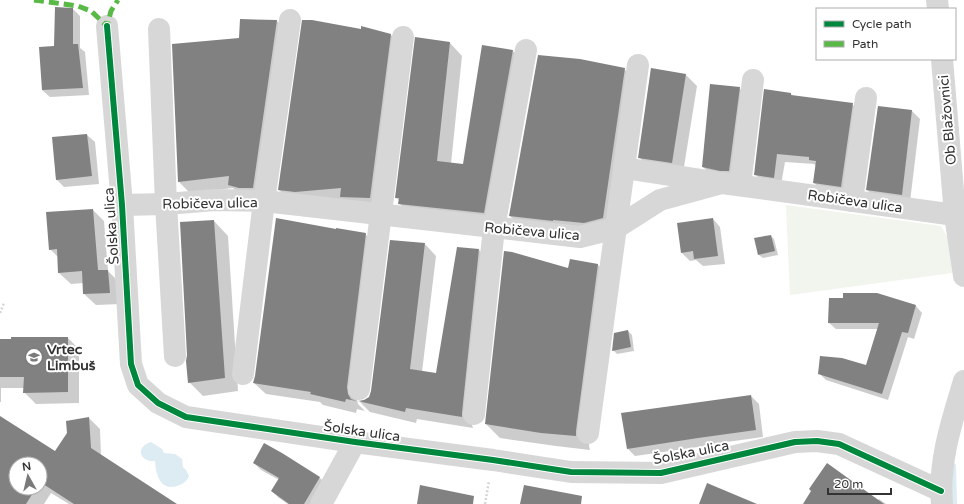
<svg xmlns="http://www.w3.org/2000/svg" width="964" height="504" font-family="'Varela Round',sans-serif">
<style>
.green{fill:#f1f5ed}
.water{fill:#ddebf3}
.shadow{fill:#0003;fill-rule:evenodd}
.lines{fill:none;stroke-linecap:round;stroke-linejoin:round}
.stream{stroke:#ddebf3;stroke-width:6}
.building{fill:#818181}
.path{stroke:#d6d6d6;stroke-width:2.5;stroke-dasharray:2 2;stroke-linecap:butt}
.minor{stroke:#d7d7d7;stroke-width:22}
.quiet{stroke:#58b947;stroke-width:5;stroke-dasharray:10 5;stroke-linecap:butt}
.cycleway-casing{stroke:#fff;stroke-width:8}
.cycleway{stroke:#00873e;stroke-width:6}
.labels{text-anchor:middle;stroke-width:4;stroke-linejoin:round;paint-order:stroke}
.street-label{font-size:14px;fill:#333;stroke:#fff}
.poi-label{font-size:14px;font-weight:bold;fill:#333;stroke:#fff;text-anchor:start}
</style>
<rect width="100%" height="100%" fill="#fff"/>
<polygon class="green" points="786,205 941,226 950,242 952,273 790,295"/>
<path class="water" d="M151,442L162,449L164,453L175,454L182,459L183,467L186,470L189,476C187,481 183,484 177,486C160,491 156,475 155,461C139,462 135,447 151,442Z"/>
<g class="shadow">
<polygon points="73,9 80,16 80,48 85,52 89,95 50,97 42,90 55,47"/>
<polygon points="241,20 277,21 288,32 264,199 241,196 233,188 190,193 179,182 240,38"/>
<polygon points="391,35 403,48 383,210 292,202 279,190"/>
<polygon points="416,38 450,43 462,56 451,164 464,166 513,51 526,64 496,226 412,216 399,203 400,201 396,198"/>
<polygon points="624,69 637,82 616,231 523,229 510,216"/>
<polygon points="651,69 686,75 697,86 683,173 650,168 639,157"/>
<polygon points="739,88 750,99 740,182 715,178 703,167"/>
<polygon points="791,94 794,97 852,104 860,112 849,194 822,190 814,183 816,166 814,164 785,162 781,185 763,182 755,174"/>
<polygon points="878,107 912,111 920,119 910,202 875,198 867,190"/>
<polygon points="87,135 95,142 99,184 64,187 56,179 53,138"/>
<polygon points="93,210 104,221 108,271 119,282 120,304 96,305 84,294 84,283 71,284 59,273 58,257 50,249"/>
<polygon points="713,219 720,227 725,264 703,266 696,260 690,261 682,253"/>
<polygon points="214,221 228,236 238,391 203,396 189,382"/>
<polygon points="365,234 377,246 357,399 358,404 365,411 357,409 356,413 323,405 320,402 266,394 254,383"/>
<polygon points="771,236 774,239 778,255 763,258 759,255"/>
<polygon points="425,244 436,256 422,372 437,374 479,250 490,261 472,425 473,428 417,419 416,423 370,412 360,402 365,401 370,397"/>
<polygon points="598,265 612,279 589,446 590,450 556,446 500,438 486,424 569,269"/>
<polygon points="877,294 916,306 922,313 914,339 908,337 888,400 826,380 820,374 867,367 878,329 836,329 829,323 844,299"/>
<polygon points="628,331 632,335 634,351 617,354 613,350"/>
<polygon points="68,338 79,349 79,403 36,404 24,392 24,388 1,388 1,402 0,402 0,340"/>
<polygon points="751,396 759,404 763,437 705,445 705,446 635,456 628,449"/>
<path d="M0,417L56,453L89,418L100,429L101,456L175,504H69L51,493L44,504H0ZM16,464H40V488H16Z"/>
<polygon points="254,463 319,477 326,484 314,504 288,504 279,498 272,491 279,480 261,470"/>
<polygon points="812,491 877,501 879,499 886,504 804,504"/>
</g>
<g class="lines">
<polyline class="stream" points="953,466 954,504"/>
</g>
<g class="building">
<polygon points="55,7 73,8 73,44 78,44 83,88 42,90 39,47 54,46"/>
<polygon points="240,19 277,20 253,188 239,188 228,185 229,176 178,182 172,44 239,38"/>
<polygon points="302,20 312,20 361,29 361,26 391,34 370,198 340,197 341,188 295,192 278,190"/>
<polygon points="415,37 450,42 437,161 463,164 482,45 513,50 484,213 398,204 399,198 395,198"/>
<polygon points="538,55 580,59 625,68 603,218 584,223 553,220 553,221 509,216"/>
<polygon points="651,68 686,74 672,163 638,158"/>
<polygon points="710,84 740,87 729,171 720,171 702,167"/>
<polygon points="764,89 791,93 791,95 853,103 841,187 813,183 816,161 809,160 809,157 777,154 774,178 754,175"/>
<polygon points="878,106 912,110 902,195 866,190"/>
<polygon points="87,134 92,176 56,180 52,137"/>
<polygon points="93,209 98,270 108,270 110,293 83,294 82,271 58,273 57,249 49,250 46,212"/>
<polygon points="276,218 336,229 336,228 366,233 347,387 348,394 351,399 357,401 346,399 345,402 310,394 311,392 253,383 255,376"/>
<polygon points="713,218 718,256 694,259 693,251 681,253 677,223"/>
<polygon points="214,220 225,378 188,383 186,361 187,355 180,222"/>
<polygon points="771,235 775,251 758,255 754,238"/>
<polygon points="390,240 425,243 410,369 436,373 457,247 479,249 462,413 462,417 406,408 405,412 358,401 364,400 369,397 371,391"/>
<polygon points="504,251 512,252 568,268 570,259 598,264 576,431 576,436 541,433 485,424"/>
<polygon points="843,293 877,293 916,305 908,333 902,332 882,394 818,374 820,356 842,358 866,365 879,323 828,323 829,298 843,298"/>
<polygon points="628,330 631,347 612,351 614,333"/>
<polygon points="11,337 68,337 68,392 23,393 24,377 0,377 0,339 11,339"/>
<polygon points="751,395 756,430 698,438 627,449 621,413"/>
<polygon points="0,416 55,451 67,433 66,421 89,417 91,448 177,504 74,504 40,482 40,464 16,464 16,488 36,488 26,504 0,504"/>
<polygon points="264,443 282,453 320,477 304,504 289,504 271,491 279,478 253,463"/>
<polygon points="827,463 884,504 803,504 811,491 809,489"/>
<polygon points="707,483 757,504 699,504"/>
<polygon points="420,485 474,496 473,504 417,504"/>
<polygon points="524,485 582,496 581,504 520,504"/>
</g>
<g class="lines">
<g class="path">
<polyline points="0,313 4,303"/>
<polyline points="485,504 489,481"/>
</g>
<g class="minor">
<polyline points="937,0 938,9"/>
<polyline points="107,26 122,205 131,364 138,385 158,403 186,417 355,442 493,460 571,472 661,473 795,442 817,441 839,444 941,491"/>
<polyline points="159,29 166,204 175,356"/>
<polyline points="942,59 955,215 964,276"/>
<polyline points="624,168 715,182"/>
<polyline points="740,185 753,80"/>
<polyline points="852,201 866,98"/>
<polyline points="122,205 166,204 215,200 264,201 580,237 616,228 660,200 722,183 955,215"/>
<polyline points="243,374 264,201 290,20"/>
<polyline points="359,389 403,37"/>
<polyline points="474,414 494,228 526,50"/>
<polyline points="588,433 638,65"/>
<polyline points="321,504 355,442"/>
<path d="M942,504C938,462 952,421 964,381"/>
</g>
<polyline class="quiet" points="34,0 78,6 91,11 107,26 111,11 118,0"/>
<defs>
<polyline id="cycleway" points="107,26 122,205 131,364 138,385 158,403 186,417 355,442 493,460 571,472 661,473 795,442 817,441 839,444 941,491"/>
</defs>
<use href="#cycleway" class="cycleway-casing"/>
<use href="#cycleway" class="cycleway"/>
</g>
<defs>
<symbol id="school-ring" viewBox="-11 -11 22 22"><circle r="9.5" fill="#fff" stroke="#7a7a7a" stroke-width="1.5"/><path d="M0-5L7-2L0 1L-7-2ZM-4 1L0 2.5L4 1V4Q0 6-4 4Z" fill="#7a7a7a"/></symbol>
</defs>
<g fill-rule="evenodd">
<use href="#school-ring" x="24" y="347" width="20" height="20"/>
</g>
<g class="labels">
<g class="street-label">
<text transform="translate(947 120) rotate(-95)" y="5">Ob Blažovnici</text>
<text transform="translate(855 201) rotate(8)" y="5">Robičeva ulica</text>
<text transform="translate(210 203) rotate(-1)" y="5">Robičeva ulica</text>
<text transform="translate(111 226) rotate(-94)" y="5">Šolska ulica</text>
<text transform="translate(532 231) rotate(5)" y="5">Robičeva ulica</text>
<text transform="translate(362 431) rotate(8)" y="5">Šolska ulica</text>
<text transform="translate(691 452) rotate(-11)" y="5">Šolska ulica</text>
</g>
<g class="poi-label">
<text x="47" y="354">Vrtec<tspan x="47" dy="16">Limbuš</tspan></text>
</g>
</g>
<rect x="816" y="8" width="140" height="52" fill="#ffffff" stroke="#adadad"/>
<rect x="824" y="21" width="20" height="6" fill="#00873e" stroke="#adadad"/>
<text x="852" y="28" font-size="12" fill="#333333">Cycle path</text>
<rect x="824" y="41" width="20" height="6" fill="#58b947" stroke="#adadad"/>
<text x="852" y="48" font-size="12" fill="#333333">Path</text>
<g transform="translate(28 476) rotate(352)"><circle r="19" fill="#ffffff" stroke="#adadad"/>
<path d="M0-3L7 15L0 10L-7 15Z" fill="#7a7a7a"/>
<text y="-6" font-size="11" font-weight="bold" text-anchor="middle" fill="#333333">N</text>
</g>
<path d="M828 488v6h63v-6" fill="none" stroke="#333333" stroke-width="2"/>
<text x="834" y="488" font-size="12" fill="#333333" stroke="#ffffff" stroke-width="3" paint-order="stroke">20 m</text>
</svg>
